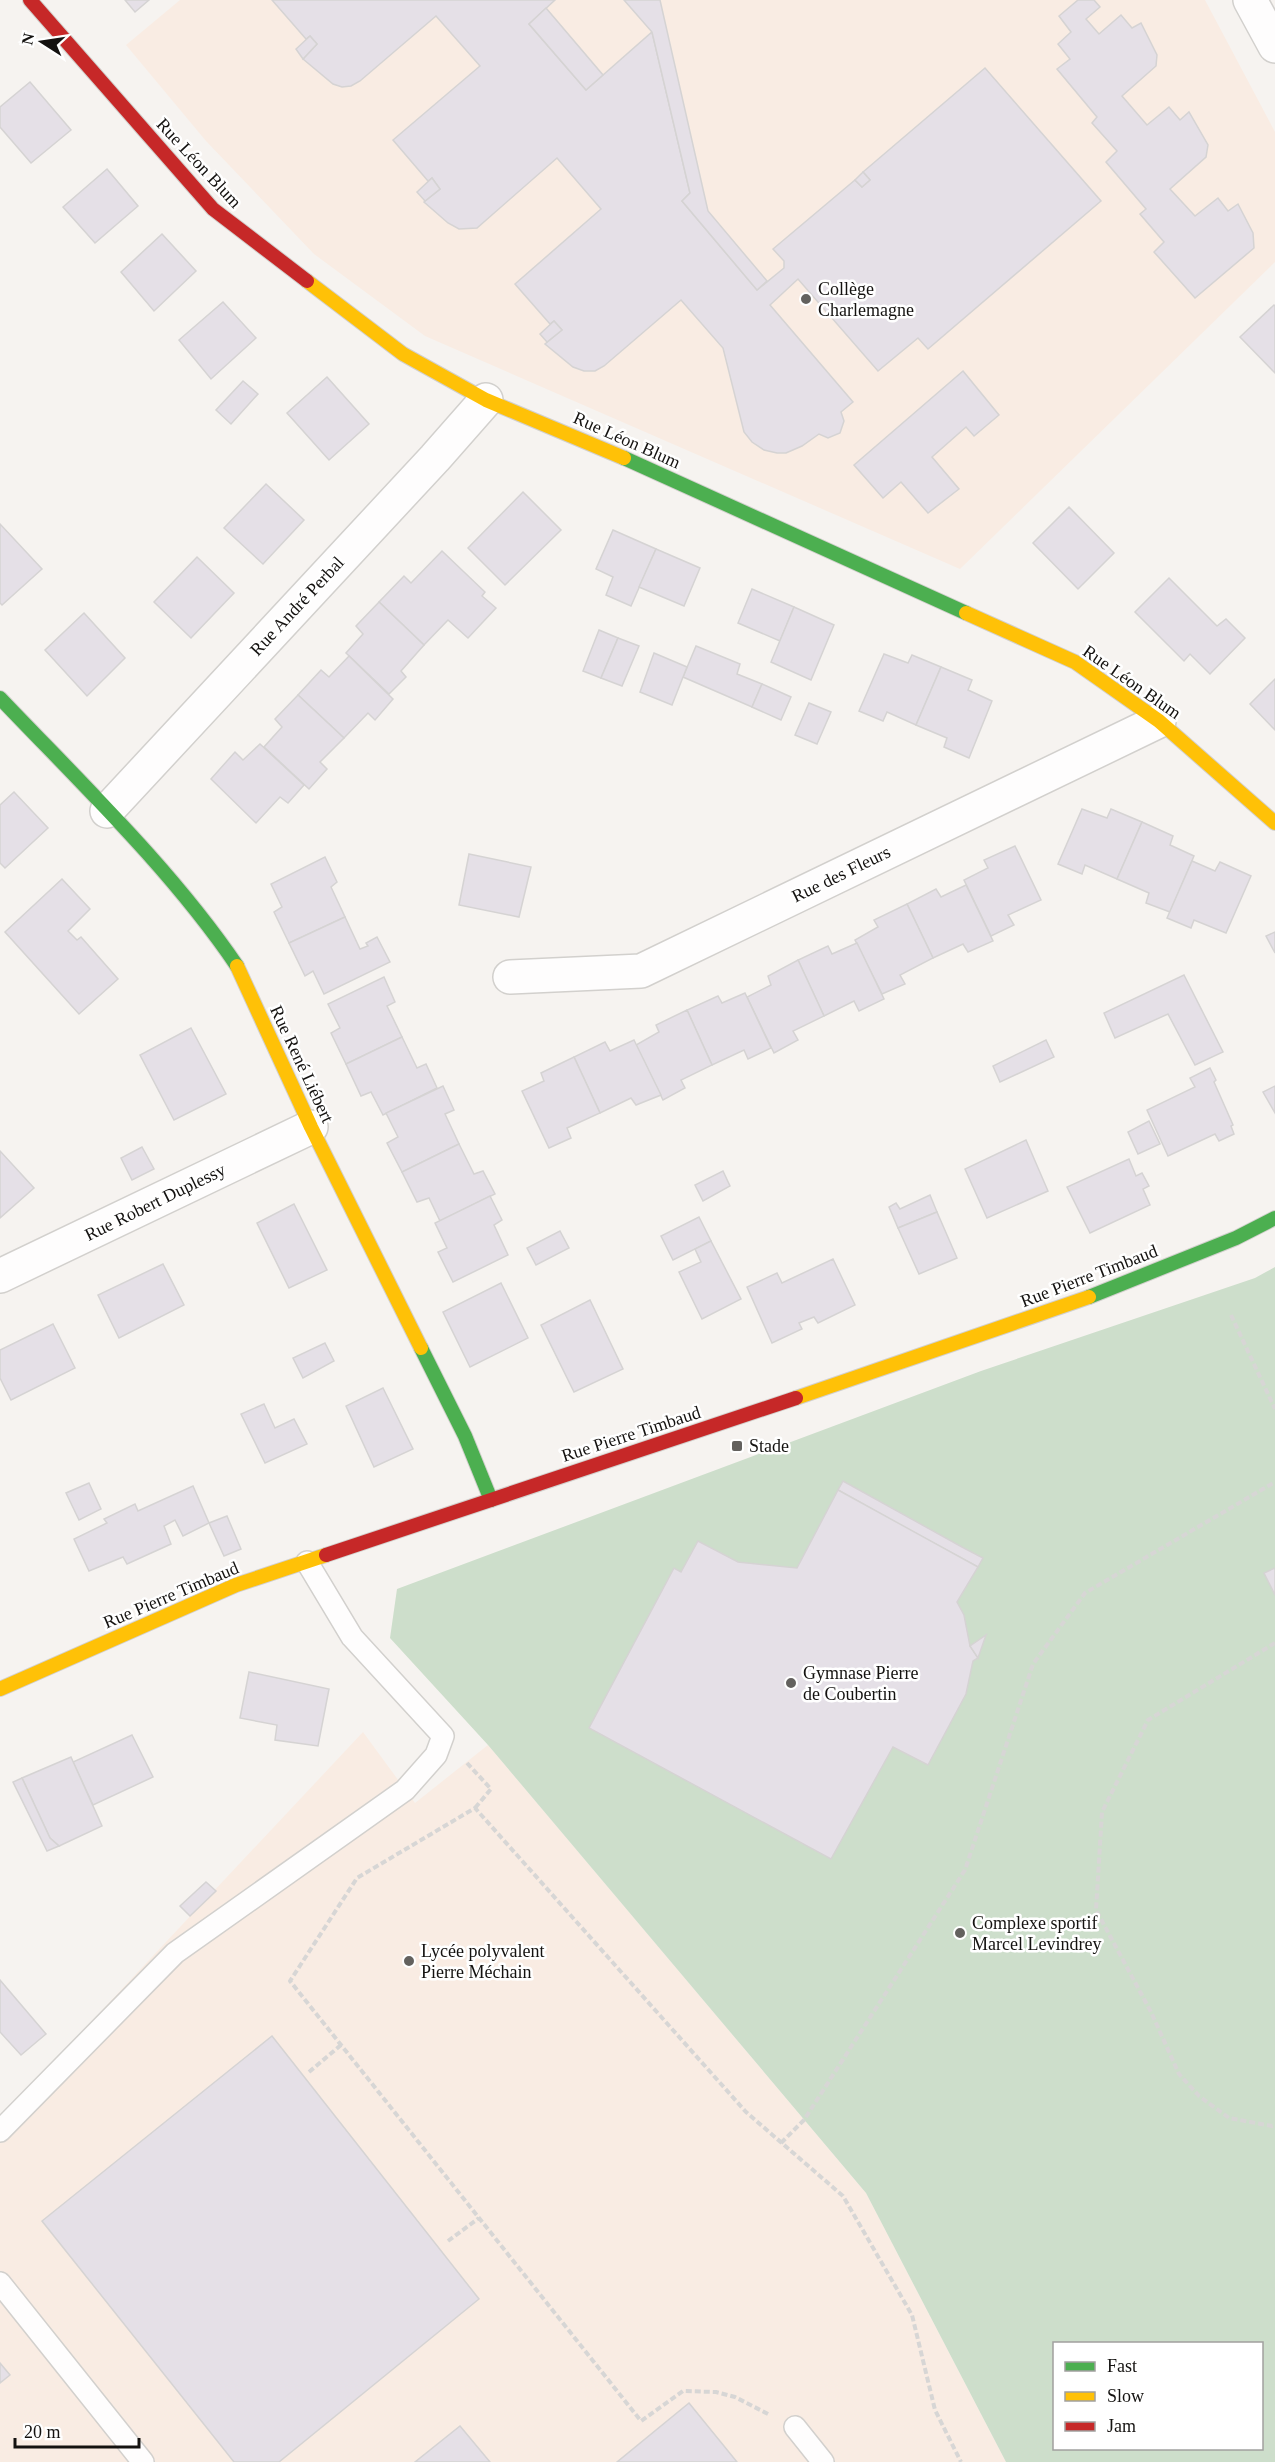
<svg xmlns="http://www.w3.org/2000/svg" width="1275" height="2462" font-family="'Times New Roman',serif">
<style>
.education{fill:#f9ece3}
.grass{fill:#cddecb;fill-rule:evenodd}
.building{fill:#e5e0e7;stroke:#d5d3d3;stroke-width:1.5}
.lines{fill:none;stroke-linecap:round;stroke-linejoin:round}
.lane-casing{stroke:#d2d0cd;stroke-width:24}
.street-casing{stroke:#d2d0cd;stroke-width:36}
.fast-casing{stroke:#d2d0cd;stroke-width:16}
.slow-casing{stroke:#d2d0cd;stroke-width:16}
.jam-casing{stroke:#d2d0cd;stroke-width:16}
.path{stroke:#d7d6d5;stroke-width:4;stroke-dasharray:6 3;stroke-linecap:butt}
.lane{stroke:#fefdfd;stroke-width:21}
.street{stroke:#fefdfd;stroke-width:33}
.fast{stroke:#4caf50;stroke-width:14}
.slow{stroke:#ffc107;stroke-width:14}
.jam{stroke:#c62828;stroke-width:14}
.poi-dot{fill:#63615e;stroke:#fff;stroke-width:2}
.labels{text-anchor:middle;stroke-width:5;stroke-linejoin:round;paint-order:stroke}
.street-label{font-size:18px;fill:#141210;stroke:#fff}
.poi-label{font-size:18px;fill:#141210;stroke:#fff;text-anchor:start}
</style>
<rect width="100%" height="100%" fill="#f6f3f0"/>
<g class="education">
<polygon points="180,0 1205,0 1275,132 1275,262 960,569 425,336 314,254 206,141 126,45"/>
<polygon points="363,1732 415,1803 488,1745 866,2193 1006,2462 0,2462 0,2119"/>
</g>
<path class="grass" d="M1275,1267V2462H1006L866,2193L488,1745L390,1638L397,1589L981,1371L1255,1278ZM1054,2344H1262V2448H1054Z"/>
<g class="building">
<polygon points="125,0 149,0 135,12"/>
<polygon points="272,0 555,0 529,24 586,90 652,32 690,193 682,201 757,290 784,268 784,261 773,249 855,180 862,187 870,180 863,172 985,68 1101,201 928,349 918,338 878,371 798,279 770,305 853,402 841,412 844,421 840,433 828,438 819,434 802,446 786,453 777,453 764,450 752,442 744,432 723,348 681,300 604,366 595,371 584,371 573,367 545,344 562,330 554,321 550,324 515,284 601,209 557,158 477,228 459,229 448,223 424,202 440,189 432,178 428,181 393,140 480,66 436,16 360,81 351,86 342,87 333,84 303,59 317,44 310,36 306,39"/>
<polygon points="624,0 660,0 708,211 767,281 757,290 682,201 690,193 652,32"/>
<polygon points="1094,0 1100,7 1086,19 1099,34 1121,15 1132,28 1141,23 1157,55 1156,66 1122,96 1147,125 1169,107 1180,120 1189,112 1208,145 1206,157 1170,189 1195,216 1218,198 1228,211 1238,204 1253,233 1254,248 1195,298 1154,252 1164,242 1140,214 1146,209 1106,162 1117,151 1092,123 1097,117 1057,69 1070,59 1058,44 1071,32 1059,16 1078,0"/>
<polygon points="546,8 603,75 586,90 529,24"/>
<polygon points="310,36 317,44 303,59 296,49"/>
<polygon points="30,82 71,130 31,163 0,127 0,107"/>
<polygon points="107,169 138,206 95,243 63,207"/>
<polygon points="863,172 870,180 862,187 855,180"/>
<polygon points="432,178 440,189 425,201 417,192"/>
<polygon points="162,234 196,271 154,311 121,272"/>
<polygon points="223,302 256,338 211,379 179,340"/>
<polygon points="1274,305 1275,306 1275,373 1240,337"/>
<polygon points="554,321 562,330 547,342 540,334"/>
<polygon points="963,371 999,415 974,436 966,427 932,457 959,489 928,513 901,482 883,498 854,465"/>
<polygon points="327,377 369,424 329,460 287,413"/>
<polygon points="243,381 258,394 231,424 216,410"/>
<polygon points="266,484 304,520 263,564 224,528"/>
<polygon points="523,492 561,530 505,585 468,548"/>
<polygon points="1069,507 1114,553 1078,589 1033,543"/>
<polygon points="0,524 42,569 2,605 0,603"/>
<polygon points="613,530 656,549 631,606 606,595 613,577 596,569"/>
<polygon points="656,549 700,568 684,606 639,587"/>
<polygon points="442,551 485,592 482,596 496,608 468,638 448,620 424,645 379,602 404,576 411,583"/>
<polygon points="197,557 234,593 191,638 154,602"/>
<polygon points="1169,578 1217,626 1226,619 1245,638 1210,674 1190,654 1184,661 1135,612"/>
<polygon points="752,589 794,607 780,641 738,623"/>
<polygon points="379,602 424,645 401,671 406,677 389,694 346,653 363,634 356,626"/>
<polygon points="794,607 834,625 811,680 771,662"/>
<polygon points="84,613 125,658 87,696 45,650"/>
<polygon points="599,630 618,638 601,678 583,671"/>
<polygon points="618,638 639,646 622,686 601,678"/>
<polygon points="696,646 740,664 737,674 762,684 752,707 683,677"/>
<polygon points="654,653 687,667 672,705 640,692"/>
<polygon points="884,654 908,663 912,655 941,667 916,725 887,712 883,721 859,711"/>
<polygon points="349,656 393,699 375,720 368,713 344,738 298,695 321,670 329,677"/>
<polygon points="941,667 972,680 968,690 992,701 969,758 944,747 947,738 916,725"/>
<polygon points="1275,679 1275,730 1250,704"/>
<polygon points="762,684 791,697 781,720 752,707"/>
<polygon points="298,695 344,738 320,762 327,769 309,789 264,747 282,727 275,719"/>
<polygon points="809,703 831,712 817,744 795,735"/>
<polygon points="260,744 304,785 288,803 280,797 256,823 211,779 235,752 243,760"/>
<polygon points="14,792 48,828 5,868 0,863 0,805"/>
<polygon points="1082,809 1107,818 1111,809 1142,822 1117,879 1085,865 1082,874 1058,864"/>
<polygon points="1142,822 1173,836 1170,845 1194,856 1170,912 1146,903 1149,893 1117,879"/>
<polygon points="1015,846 1041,900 1008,915 1014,925 991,936 964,880 988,868 984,860"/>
<polygon points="469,854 531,867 519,917 459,905"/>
<polygon points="325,857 337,882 331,887 345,917 289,943 274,912 282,907 271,884"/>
<polygon points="1192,861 1215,871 1220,862 1251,876 1226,933 1194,920 1191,928 1167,918"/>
<polygon points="62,879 90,909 68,931 77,940 81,937 118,979 79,1014 5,932"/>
<polygon points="966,885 993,941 968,952 963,944 933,958 907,904 936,889 941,897"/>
<polygon points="907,904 933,958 900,975 905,984 882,994 855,940 878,927 874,920"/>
<polygon points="345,917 360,949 368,946 366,943 377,937 390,962 324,994 313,971 305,976 289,943"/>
<polygon points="1275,932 1275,953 1266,936"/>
<polygon points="857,943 884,999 859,1011 854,1001 824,1016 798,960 828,946 832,954"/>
<polygon points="798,960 824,1016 793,1031 798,1040 774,1053 747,997 771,985 768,976"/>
<polygon points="1184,975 1223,1052 1195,1065 1168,1014 1115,1038 1104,1013"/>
<polygon points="384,977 395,1002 387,1006 402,1037 346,1064 331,1033 340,1028 328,1004"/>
<polygon points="745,993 771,1048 748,1059 744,1050 712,1065 687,1010 718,996 722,1003"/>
<polygon points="687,1010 712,1065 681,1080 685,1088 663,1100 636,1045 659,1032 656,1025"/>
<polygon points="191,1028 226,1094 174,1120 140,1055"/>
<polygon points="402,1037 417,1068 426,1064 437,1088 383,1115 371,1092 361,1096 346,1064"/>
<polygon points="634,1040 661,1095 636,1105 631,1098 600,1113 574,1057 605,1042 610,1051"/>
<polygon points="1046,1040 1054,1057 1000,1082 993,1066"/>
<polygon points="574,1057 600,1113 567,1128 571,1138 549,1148 522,1091 544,1081 541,1073"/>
<polygon points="1210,1068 1216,1080 1214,1082 1233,1125 1231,1126 1234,1134 1219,1141 1215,1134 1168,1156 1147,1110 1195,1087 1190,1078"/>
<polygon points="443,1086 454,1110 445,1114 459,1144 402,1172 387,1143 398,1137 386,1113"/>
<polygon points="1275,1086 1275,1113 1263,1092"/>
<polygon points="1149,1121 1160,1144 1138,1154 1128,1132"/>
<polygon points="1026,1140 1048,1191 987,1218 965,1169"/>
<polygon points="459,1144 474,1174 483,1171 495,1194 440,1221 429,1198 417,1202 402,1172"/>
<polygon points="142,1147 154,1169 132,1180 121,1158"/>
<polygon points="0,1151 34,1188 0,1218"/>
<polygon points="1129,1159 1136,1176 1142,1173 1149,1186 1143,1189 1150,1205 1090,1233 1067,1187"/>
<polygon points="723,1171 730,1186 703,1201 695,1185"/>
<polygon points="930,1195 937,1212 898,1228 889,1207 896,1203 900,1209"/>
<polygon points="490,1196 502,1220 494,1225 508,1255 453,1282 438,1252 447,1248 435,1223"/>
<polygon points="294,1204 327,1270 289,1288 257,1223"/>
<polygon points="937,1212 957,1258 919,1274 898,1228"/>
<polygon points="699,1217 711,1241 673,1260 661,1236"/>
<polygon points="560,1231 569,1248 536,1265 527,1248"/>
<polygon points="711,1241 741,1299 702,1319 679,1272 701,1262 695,1249"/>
<polygon points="833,1259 855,1305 818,1323 814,1317 799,1323 802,1329 772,1343 747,1287 777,1273 782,1283"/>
<polygon points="163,1264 184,1305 119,1338 98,1295"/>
<polygon points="501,1283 528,1338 470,1367 443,1312"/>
<polygon points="590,1300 623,1369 574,1392 541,1325"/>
<polygon points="53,1324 75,1368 11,1400 0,1378 0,1350"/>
<polygon points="325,1343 334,1361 303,1378 293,1358"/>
<polygon points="383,1388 413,1449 374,1467 346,1406"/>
<polygon points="264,1404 275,1428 294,1419 307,1444 265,1463 241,1414"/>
<polygon points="843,1481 962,1547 983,1558 978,1567 902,1526 838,1490"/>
<polygon points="89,1483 101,1509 79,1520 66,1493"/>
<polygon points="193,1486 209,1523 183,1536 175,1520 164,1526 171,1544 127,1564 123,1557 89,1571 74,1539 107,1523 104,1519 135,1504 138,1511"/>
<polygon points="838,1490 978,1567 957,1602 964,1615 970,1646 978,1658 973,1661 966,1694 928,1765 893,1747 831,1859 589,1728 674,1568 681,1572 698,1541 738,1562 797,1568"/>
<polygon points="227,1516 241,1549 224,1556 209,1523"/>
<polygon points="1275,1568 1275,1595 1264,1573"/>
<polygon points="986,1635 978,1658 970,1646"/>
<polygon points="249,1672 329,1689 318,1746 275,1740 277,1725 240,1718"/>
<polygon points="132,1735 153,1777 93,1805 73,1762"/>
<polygon points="71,1757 102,1826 59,1846 50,1838 22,1778"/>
<polygon points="22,1778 50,1838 59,1846 47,1851 13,1782"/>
<polygon points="206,1882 216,1891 190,1916 180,1906"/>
<polygon points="0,1980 46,2034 21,2055 0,2032"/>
<polygon points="272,2036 479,2299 279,2462 234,2462 42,2221"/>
<polygon points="0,2363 10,2375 0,2383"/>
<polygon points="689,2403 737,2462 617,2462"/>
<polygon points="460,2426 490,2462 415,2462"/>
</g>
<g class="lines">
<defs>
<g id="lane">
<polyline points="0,2131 175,1953 405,1790 436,1755 443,1736 352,1637 307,1562"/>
<polyline points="0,2283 143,2462"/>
<polyline points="795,2427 823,2462"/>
</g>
<g id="street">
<polyline points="1250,0 1275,46"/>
<polyline points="107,811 435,458 486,400"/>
<polyline points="510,977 641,971 1159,721"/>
<polyline points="0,1276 311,1127"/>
</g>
<g id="fast">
<polyline points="624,458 966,613"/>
<path d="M0,698C80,782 172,870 237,966"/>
<polyline points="1089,1297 1236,1238 1275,1218"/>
<polyline points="421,1348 465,1436 491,1500"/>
</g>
<g id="slow">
<polyline points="307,281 403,354 486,400 624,458"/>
<polyline points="966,613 1075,662 1159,721 1275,823"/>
<polyline points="237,966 311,1127 421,1348"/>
<polyline points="796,1398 1089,1297"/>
<polyline points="0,1689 236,1585 326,1555"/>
</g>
<g id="jam">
<polyline points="30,0 213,209 307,281"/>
<polyline points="326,1555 796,1398"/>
</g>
</defs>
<use href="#lane" class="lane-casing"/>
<use href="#street" class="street-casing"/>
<use href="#fast" class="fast-casing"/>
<use href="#slow" class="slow-casing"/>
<use href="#jam" class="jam-casing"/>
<g class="path">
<polyline points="1231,1315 1275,1409"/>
<polyline points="1275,1643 1148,1720 1102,1812 1096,1910 1151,2012 1179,2074 1199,2096 1229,2118 1272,2126 1275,2125"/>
<polyline points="467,1763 491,1789 475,1808"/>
<polyline points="309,2072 341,2045"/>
<polyline points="781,2143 804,2120 965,1870 1033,1664 1085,1593 1275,1482"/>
<polyline points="448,2241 479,2218"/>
<polyline points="768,2414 735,2397 716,2392 683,2391 641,2421 290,1981 357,1878 475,1808 746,2112 843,2196 912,2315 935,2410 961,2462"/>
</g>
<use href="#lane" class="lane"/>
<use href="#street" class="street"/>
<use href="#fast" class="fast"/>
<use href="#slow" class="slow"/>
<use href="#jam" class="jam"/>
</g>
<g class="poi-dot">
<circle cx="806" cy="299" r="6"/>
<rect x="731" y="1440" width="12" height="12" rx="3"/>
<circle cx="791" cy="1683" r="6"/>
<circle cx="960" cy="1933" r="6"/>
<circle cx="409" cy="1961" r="6"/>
</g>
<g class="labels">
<g class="street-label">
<text transform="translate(199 163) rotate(47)" y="6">Rue Léon Blum</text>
<text transform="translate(627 440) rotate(24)" y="6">Rue Léon Blum</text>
<text transform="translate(297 606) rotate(-47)" y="6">Rue André Perbal</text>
<text transform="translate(1132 682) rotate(35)" y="6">Rue Léon Blum</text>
<text transform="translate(841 874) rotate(-26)" y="6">Rue des Fleurs</text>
<text transform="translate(302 1064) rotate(65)" y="6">Rue René Liébert</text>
<text transform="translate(155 1202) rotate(-26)" y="6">Rue Robert Duplessy</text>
<text transform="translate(1089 1276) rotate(-21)" y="6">Rue Pierre Timbaud</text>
<text transform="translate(631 1434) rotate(-18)" y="6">Rue Pierre Timbaud</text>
<text transform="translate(171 1595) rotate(-23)" y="6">Rue Pierre Timbaud</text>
</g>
<g class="poi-label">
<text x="818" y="295">Collège<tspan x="818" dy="21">Charlemagne</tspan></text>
<text x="749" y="1452">Stade</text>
<text x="803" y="1679">Gymnase Pierre<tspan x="803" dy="21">de Coubertin</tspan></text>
<text x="972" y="1929">Complexe sportif<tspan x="972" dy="21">Marcel Levindrey</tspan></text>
<text x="421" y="1957">Lycée polyvalent<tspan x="421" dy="21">Pierre Méchain</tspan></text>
</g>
</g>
<rect x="1053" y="2342" width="210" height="108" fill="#ffffff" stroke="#a1a09f" stroke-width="1.5"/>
<rect x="1065" y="2362" width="30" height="9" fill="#4caf50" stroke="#a1a09f" stroke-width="1.5"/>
<text x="1107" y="2372" font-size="18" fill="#141210">Fast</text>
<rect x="1065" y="2392" width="30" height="9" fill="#ffc107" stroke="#a1a09f" stroke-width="1.5"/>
<text x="1107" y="2402" font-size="18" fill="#141210">Slow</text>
<rect x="1065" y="2422" width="30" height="9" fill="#c62828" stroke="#a1a09f" stroke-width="1.5"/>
<text x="1107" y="2432" font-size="18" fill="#141210">Jam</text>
<g transform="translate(42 42) rotate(282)" stroke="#ffffff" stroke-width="4.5" paint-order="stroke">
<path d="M0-4.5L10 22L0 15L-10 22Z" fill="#141210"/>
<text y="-9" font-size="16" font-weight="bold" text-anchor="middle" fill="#141210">N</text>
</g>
<path d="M15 2438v9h124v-9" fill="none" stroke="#141210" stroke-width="3"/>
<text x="24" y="2438" font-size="18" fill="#141210" stroke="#ffffff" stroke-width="4.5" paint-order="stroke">20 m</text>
</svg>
